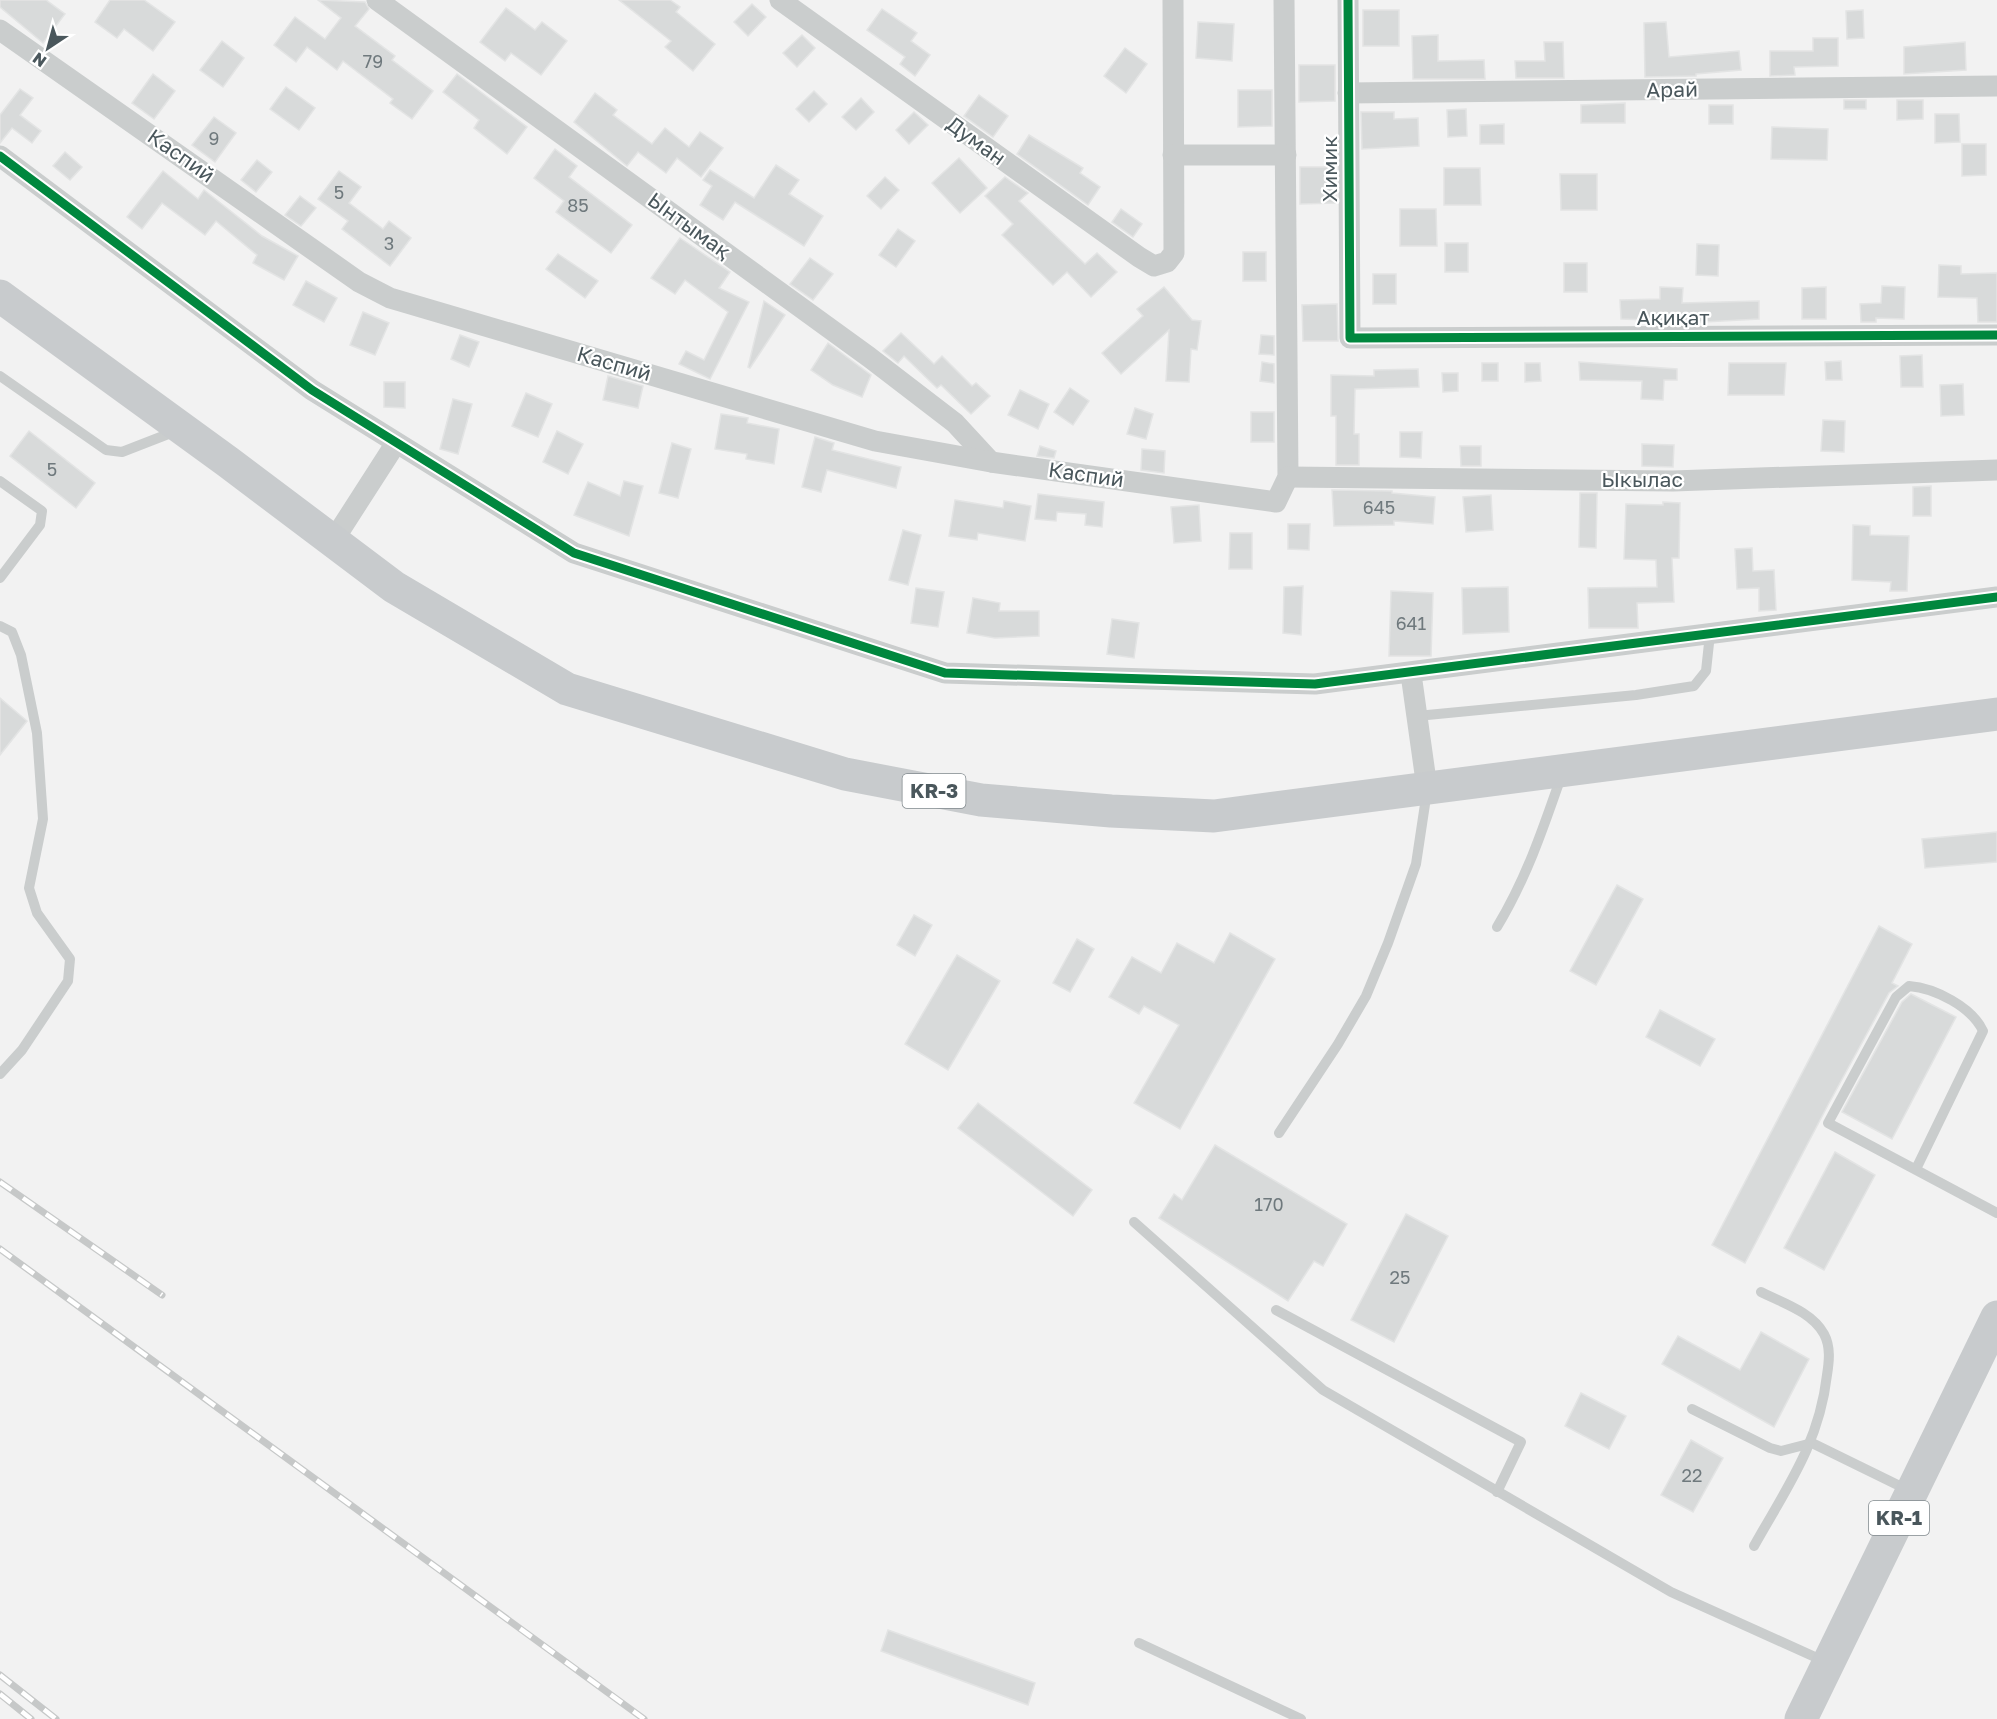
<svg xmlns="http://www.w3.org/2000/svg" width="1997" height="1719" font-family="'Golos Text',sans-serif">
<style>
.building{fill:#d8dada;stroke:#e3e4e4;stroke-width:1.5}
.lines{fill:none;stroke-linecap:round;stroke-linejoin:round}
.service{stroke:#cacdcd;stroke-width:10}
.minor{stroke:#cacdcd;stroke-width:21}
.primary{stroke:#c8cbcd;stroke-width:33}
.rail-casing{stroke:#c6c8c8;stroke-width:7}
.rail{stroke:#fff;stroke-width:4.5;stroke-dasharray:14;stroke-linecap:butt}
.cycleway-casing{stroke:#fff;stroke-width:13}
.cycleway{stroke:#00873e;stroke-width:9}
.labels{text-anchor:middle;stroke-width:4.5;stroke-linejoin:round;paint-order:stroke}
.number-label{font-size:18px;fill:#6f797d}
.shield{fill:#fff;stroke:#80898d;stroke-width:1.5}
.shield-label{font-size:20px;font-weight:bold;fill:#4a575c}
.street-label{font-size:21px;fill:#4a575c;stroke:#fff}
</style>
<rect width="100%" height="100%" fill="#f2f2f2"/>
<g class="building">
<polygon points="0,0 46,0 65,14 43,43 0,7"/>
<polygon points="110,0 144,0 175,22 153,51 124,29 117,38 95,22"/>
<polygon points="318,0 365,2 369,9 355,26 395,56 392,60 433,91 412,119 390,103 393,99 343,61 337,70 307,47 296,62 274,45 295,17 325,39 341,18"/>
<polygon points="619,0 670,0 680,7 676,12 715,44 693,71 665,47 671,41"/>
<polygon points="752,4 766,17 748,36 734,22"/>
<polygon points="506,8 535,30 542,22 567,41 541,75 511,53 505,61 480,42"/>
<polygon points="882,9 917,33 911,41 930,55 915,76 900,64 905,57 867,30"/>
<rect x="1363" y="10" width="36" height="36"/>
<polygon points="1863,10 1864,38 1847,39 1846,11"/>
<polygon points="1198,22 1234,24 1232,61 1196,58"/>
<polygon points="1666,22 1669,57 1739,51 1741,70 1696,74 1696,76 1645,77 1644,23"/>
<polygon points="802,35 815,48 797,67 783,53"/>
<polygon points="1438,35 1438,61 1484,60 1485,79 1413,79 1412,36"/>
<polygon points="1813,38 1838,38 1838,66 1794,67 1795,75 1770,76 1770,51 1813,51"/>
<polygon points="222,41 244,58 223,87 200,70"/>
<polygon points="1544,42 1563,42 1564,78 1516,78 1515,61 1545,61"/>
<polygon points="1965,42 1966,70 1904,74 1904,47"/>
<polygon points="1125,48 1147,64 1126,93 1104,76"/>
<polygon points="1299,65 1335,65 1335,101 1299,102"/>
<polygon points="153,74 175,91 154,119 132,103"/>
<polygon points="457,74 527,127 507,154 474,128 479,120 443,92"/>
<polygon points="286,87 315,108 299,130 270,109"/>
<polygon points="20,89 33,98 20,115 41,131 32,143 12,128 0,143 0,115"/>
<polygon points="1238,90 1272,90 1272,126 1238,127"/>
<polygon points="814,91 827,104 809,122 796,109"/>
<polygon points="595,93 617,110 613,115 652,144 665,128 689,147 700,132 723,148 701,177 677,158 666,173 638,152 627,166 574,122"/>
<polygon points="979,95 1008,116 993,137 964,116"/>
<polygon points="861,98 874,112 856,130 842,117"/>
<rect x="1844" y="100" width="22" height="9"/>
<polygon points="1897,100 1923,100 1923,119 1897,120"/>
<polygon points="1625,103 1625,123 1581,123 1581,105"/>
<rect x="1709" y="105" width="24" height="19"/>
<polygon points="1466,109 1467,136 1448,137 1447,110"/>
<polygon points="914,112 928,125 909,144 896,130"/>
<polygon points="1361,112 1394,112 1394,119 1418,118 1419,146 1362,149"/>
<polygon points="1935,114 1959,114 1960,142 1935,143"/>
<polygon points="214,117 236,133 215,162 192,145"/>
<polygon points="1504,124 1504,144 1480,144 1480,125"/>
<polygon points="1772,127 1828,129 1827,160 1771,159"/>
<polygon points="1029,135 1083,168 1080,173 1100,187 1088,205 1017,154"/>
<polygon points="1962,144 1986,144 1986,175 1962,176"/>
<polygon points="555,149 577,166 569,177 632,225 611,253 556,212 564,201 534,178"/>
<polygon points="65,152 82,167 70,180 53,166"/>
<polygon points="959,158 987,188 960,213 932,183"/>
<polygon points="257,160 272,172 256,192 241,180"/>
<polygon points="776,165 799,180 789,194 823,216 804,246 735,202 723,220 700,205 712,186 703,180 710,170 754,198"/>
<polygon points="1300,167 1336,167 1336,203 1300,204"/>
<polygon points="1444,168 1480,168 1481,205 1444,205"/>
<polygon points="163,171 198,199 204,190 262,236 298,256 284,280 253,263 257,255 216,221 205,235 162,203 142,229 127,217"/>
<polygon points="339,171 361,187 349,203 383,229 389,221 411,238 390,266 342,229 348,221 318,199"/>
<polygon points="1560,174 1597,174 1597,210 1561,210"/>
<polygon points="885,177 899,190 881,209 867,196"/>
<polygon points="1005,177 1028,193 1019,201 1085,264 1097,253 1117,272 1091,297 1067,272 1053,285 1002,235 1013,224 985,196"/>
<polygon points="300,196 316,208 301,226 285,215"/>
<polygon points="1121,209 1142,224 1133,237 1112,222"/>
<polygon points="1400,209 1436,209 1437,246 1400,246"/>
<polygon points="898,229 915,241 896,267 879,255"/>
<polygon points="680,238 730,272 719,288 749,302 710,379 679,364 686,351 704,360 728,312 685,280 675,294 651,278"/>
<rect x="1445" y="243" width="23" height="29"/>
<polygon points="1697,244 1719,245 1718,276 1696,275"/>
<rect x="1243" y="252" width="23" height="29"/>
<polygon points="558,254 598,281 585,298 546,269"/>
<polygon points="810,258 833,274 813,300 790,284"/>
<rect x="1564" y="263" width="23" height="29"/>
<polygon points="1939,265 1961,266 1961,274 1997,273 1997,322 1978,322 1977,298 1938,297"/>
<rect x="1373" y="274" width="23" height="30"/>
<polygon points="306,281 337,298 324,322 293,305"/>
<polygon points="1882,286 1905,287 1904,319 1876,318 1876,322 1861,322 1860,304 1881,303"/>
<polygon points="1164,287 1192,320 1201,321 1197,350 1191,349 1189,382 1166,381 1169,330 1121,374 1102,353 1143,316 1137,309"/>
<polygon points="1660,287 1683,288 1682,303 1759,301 1759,319 1704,322 1621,319 1620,300 1660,299"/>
<polygon points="1826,287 1826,319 1802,319 1802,288"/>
<polygon points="764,301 785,315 750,368 748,367"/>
<polygon points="1337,304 1338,341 1303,341 1302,305"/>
<polygon points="363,312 389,323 375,355 350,345"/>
<polygon points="901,333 934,364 942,356 972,386 976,383 990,396 971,414 941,385 937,388 904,356 898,363 883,351"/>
<polygon points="460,335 479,342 469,367 451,359"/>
<polygon points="1261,335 1274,336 1274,355 1259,354"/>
<polygon points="828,343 871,375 862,397 833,385 811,370"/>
<polygon points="1922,355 1923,387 1901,387 1900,356"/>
<polygon points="1841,361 1842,380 1826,380 1825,362"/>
<polygon points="1262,362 1274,364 1274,383 1260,381"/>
<polygon points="1579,362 1677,369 1677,380 1664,380 1663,400 1641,399 1642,381 1580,380"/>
<rect x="1482" y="363" width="16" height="18"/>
<polygon points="1525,363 1540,363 1541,381 1525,382"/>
<polygon points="1729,363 1786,363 1784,395 1728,395"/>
<polygon points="1418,369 1419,387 1355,389 1354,434 1359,434 1359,465 1336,465 1336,416 1331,416 1331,375 1374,376 1374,370"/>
<polygon points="1442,373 1458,373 1458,391 1443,392"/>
<polygon points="608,376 643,386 638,408 603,400"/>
<polygon points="384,382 405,382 405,408 384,407"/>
<polygon points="1963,384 1964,415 1941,416 1940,385"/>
<polygon points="1070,388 1089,401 1073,425 1054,412"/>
<polygon points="1020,390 1049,404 1038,429 1008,415"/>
<polygon points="526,393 552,404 538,437 512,426"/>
<polygon points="453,399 472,404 458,454 440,449"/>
<polygon points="1135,408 1153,414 1146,439 1127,434"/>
<rect x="1251" y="412" width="23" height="30"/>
<polygon points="721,414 748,418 747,423 779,429 774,464 746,459 747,454 715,449"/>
<polygon points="1823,420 1845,421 1844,452 1821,451"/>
<polygon points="29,431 95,483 76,508 10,456"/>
<polygon points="557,431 583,444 568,474 543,462"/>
<polygon points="1400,432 1422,432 1421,458 1400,457"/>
<polygon points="815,437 834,443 832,450 901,467 896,488 827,470 821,492 802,487"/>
<polygon points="672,443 691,449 678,498 659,493"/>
<polygon points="1642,444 1674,445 1673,467 1642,466"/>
<polygon points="1040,446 1056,451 1054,458 1037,456"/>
<polygon points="1460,446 1481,446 1481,466 1461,466"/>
<polygon points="1142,449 1165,451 1164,473 1141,470"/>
<polygon points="624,481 643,486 629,536 574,515 588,482 620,496"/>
<polygon points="1931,486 1931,516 1913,516 1913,487"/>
<polygon points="1332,490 1392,491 1392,493 1435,497 1433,524 1394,521 1394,525 1334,526"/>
<polygon points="1580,493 1597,493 1596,548 1579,547"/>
<polygon points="1038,494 1104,502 1102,527 1085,525 1086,514 1057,512 1056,521 1035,519"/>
<polygon points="1491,495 1493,530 1466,532 1463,497"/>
<polygon points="955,500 1003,508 1004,501 1031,506 1025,541 978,533 977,540 949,536"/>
<polygon points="1663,502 1680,503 1679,558 1672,558 1674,602 1637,603 1638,628 1589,628 1588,588 1657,587 1656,560 1624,559 1626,504 1663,505"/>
<polygon points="1199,505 1201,541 1174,543 1171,507"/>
<polygon points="1288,524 1310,524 1309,550 1288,549"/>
<polygon points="1853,525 1870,526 1870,535 1909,536 1907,591 1890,591 1891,582 1852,580"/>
<polygon points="903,530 921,535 908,585 889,580"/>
<polygon points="1230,533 1252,533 1252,569 1229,569"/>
<polygon points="1752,548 1753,571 1774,570 1776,610 1759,611 1759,588 1737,589 1735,549"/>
<polygon points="1303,586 1301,635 1283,633 1284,587"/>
<polygon points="1508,587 1509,632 1463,634 1462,588"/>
<polygon points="916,588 944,592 938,627 911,623"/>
<polygon points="1391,591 1433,593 1431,656 1389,656"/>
<polygon points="973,598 1000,603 999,611 1039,611 1039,636 995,638 967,633"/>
<polygon points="1112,619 1139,623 1134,658 1107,654"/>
<polygon points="0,698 27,721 0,755"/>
<polygon points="1997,832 1997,862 1925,868 1922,839"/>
<polygon points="1617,885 1643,899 1596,985 1570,971"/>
<polygon points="914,915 932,925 915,956 897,945"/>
<polygon points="1879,926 1912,944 1892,983 1898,986 1889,993 1828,1105 1745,1263 1712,1245"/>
<polygon points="1230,933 1275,959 1180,1129 1134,1103 1179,1025 1144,1006 1139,1014 1109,997 1132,957 1161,973 1177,943 1214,963"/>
<polygon points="1077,939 1094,949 1070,992 1053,983"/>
<polygon points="957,955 1000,981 948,1070 905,1044"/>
<polygon points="1911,994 1956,1017 1892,1139 1842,1112 1902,1002"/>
<polygon points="1660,1010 1715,1039 1700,1066 1646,1037"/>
<polygon points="978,1103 1092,1190 1073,1216 958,1128"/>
<polygon points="1215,1145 1347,1224 1323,1266 1314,1261 1288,1301 1159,1218 1174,1194 1182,1200"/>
<polygon points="1835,1152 1875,1175 1824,1270 1784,1248"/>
<polygon points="1406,1214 1448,1236 1394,1342 1351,1320"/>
<polygon points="1761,1332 1809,1359 1774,1427 1662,1364 1678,1336 1740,1370"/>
<polygon points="1581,1393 1626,1416 1609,1449 1565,1426"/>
<polygon points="1691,1440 1723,1458 1693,1512 1661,1495"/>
<polygon points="888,1630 1035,1683 1028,1705 881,1651"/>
</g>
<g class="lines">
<g class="service">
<polyline points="0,376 106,450 122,452 176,431"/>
<polyline points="0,481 42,511 40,525 0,578"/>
<polyline points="0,626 12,632 21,655 37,733 43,819 29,888 37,913 70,959 68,981 22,1050 0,1074"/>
<polyline points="1417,716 1636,695 1694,686 1706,671 1710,634"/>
<path d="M1497,927C1526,879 1543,829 1561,777"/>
<polyline points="1279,1133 1338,1044 1366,996 1388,943 1416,864 1427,791"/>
<path d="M1916,1169L1983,1031C1972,1007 1935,988 1909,986L1896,997L1828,1123L1997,1213"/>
<polyline points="1134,1222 1323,1390 1671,1592 1826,1662"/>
<polyline points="1276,1310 1521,1442 1497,1492"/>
<polyline points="1692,1409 1770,1448 1781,1451 1812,1443 1910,1491"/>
<path d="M1754,1546C1787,1487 1819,1444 1827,1375C1829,1362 1831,1347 1824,1334C1812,1312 1783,1303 1761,1292"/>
<polyline points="1139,1643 1301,1719"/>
</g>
<g class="minor">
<polyline points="377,0 869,357 955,423 991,462"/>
<polyline points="780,0 1139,257 1154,266 1167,262 1174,253 1173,0"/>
<polyline points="1348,0 1350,338 1997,335"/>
<polyline points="0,30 359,282 390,298 875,441 991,462 1276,502 1288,477 1284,0"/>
<polyline points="1348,93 1997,86"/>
<polyline points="1173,155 1286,155"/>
<polyline points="0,156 312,390 574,553 945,673 1315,684 1997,597"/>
<polyline points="1288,477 1673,481 1997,470"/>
<polyline points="333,541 396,443"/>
<polyline points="1411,674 1427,788"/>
</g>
<g class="primary">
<polyline points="0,296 228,462 394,587 567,689 845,774 981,800 1111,811 1214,816 1997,714"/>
<polyline points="1801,1719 1997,1317"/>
</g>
<defs>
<g id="rail">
<polyline points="0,1182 162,1295"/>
<polyline points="0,1249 644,1719"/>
<polyline points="0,1675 56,1719"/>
<polyline points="0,1694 31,1719"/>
</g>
</defs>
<use href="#rail" class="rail-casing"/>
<use href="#rail" class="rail"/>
<defs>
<g id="cycleway">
<polyline points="1348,0 1350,338 1997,335"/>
<polyline points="0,156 312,390 574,553 945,673 1315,684 1997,597"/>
</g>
</defs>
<use href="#cycleway" class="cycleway-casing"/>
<use href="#cycleway" class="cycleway"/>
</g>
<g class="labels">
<g class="number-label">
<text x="373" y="68">79</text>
<text x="214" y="145">9</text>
<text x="339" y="199">5</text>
<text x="578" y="212">85</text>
<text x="389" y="250">3</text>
<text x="52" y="476">5</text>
<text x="1379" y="514">645</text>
<text x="1411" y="630">641</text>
<text x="1269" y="1211">170</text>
<text x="1400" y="1284">25</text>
<text x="1692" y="1482">22</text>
</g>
<g class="shield">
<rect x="902.5" y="774" width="63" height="34" rx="4.5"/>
<rect x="1869" y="1501" width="60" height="34" rx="4.5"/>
</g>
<g class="shield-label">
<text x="934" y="798">KR-3</text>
<text x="1899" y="1525">KR-1</text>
</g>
<g class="street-label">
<text transform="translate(1672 90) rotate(-1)" y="7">Арай</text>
<text transform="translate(976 141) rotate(36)" y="7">Думан</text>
<text transform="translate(181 156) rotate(35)" y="7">Каспий</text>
<text transform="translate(1330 169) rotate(-90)" y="7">Химик</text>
<text transform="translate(689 226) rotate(36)" y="7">Ынтымақ</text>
<text x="1673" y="325">Ақиқат</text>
<text transform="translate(614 364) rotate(16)" y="7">Каспий</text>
<text transform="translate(1086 475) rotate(8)" y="7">Каспий</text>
<text x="1642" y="487">Ыкылас</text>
</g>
</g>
<g transform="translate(48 48) rotate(216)" stroke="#ffffff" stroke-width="4.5" paint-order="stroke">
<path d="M0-4.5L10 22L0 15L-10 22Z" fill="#4a575c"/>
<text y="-9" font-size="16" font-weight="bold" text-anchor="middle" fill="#4a575c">N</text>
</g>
</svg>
